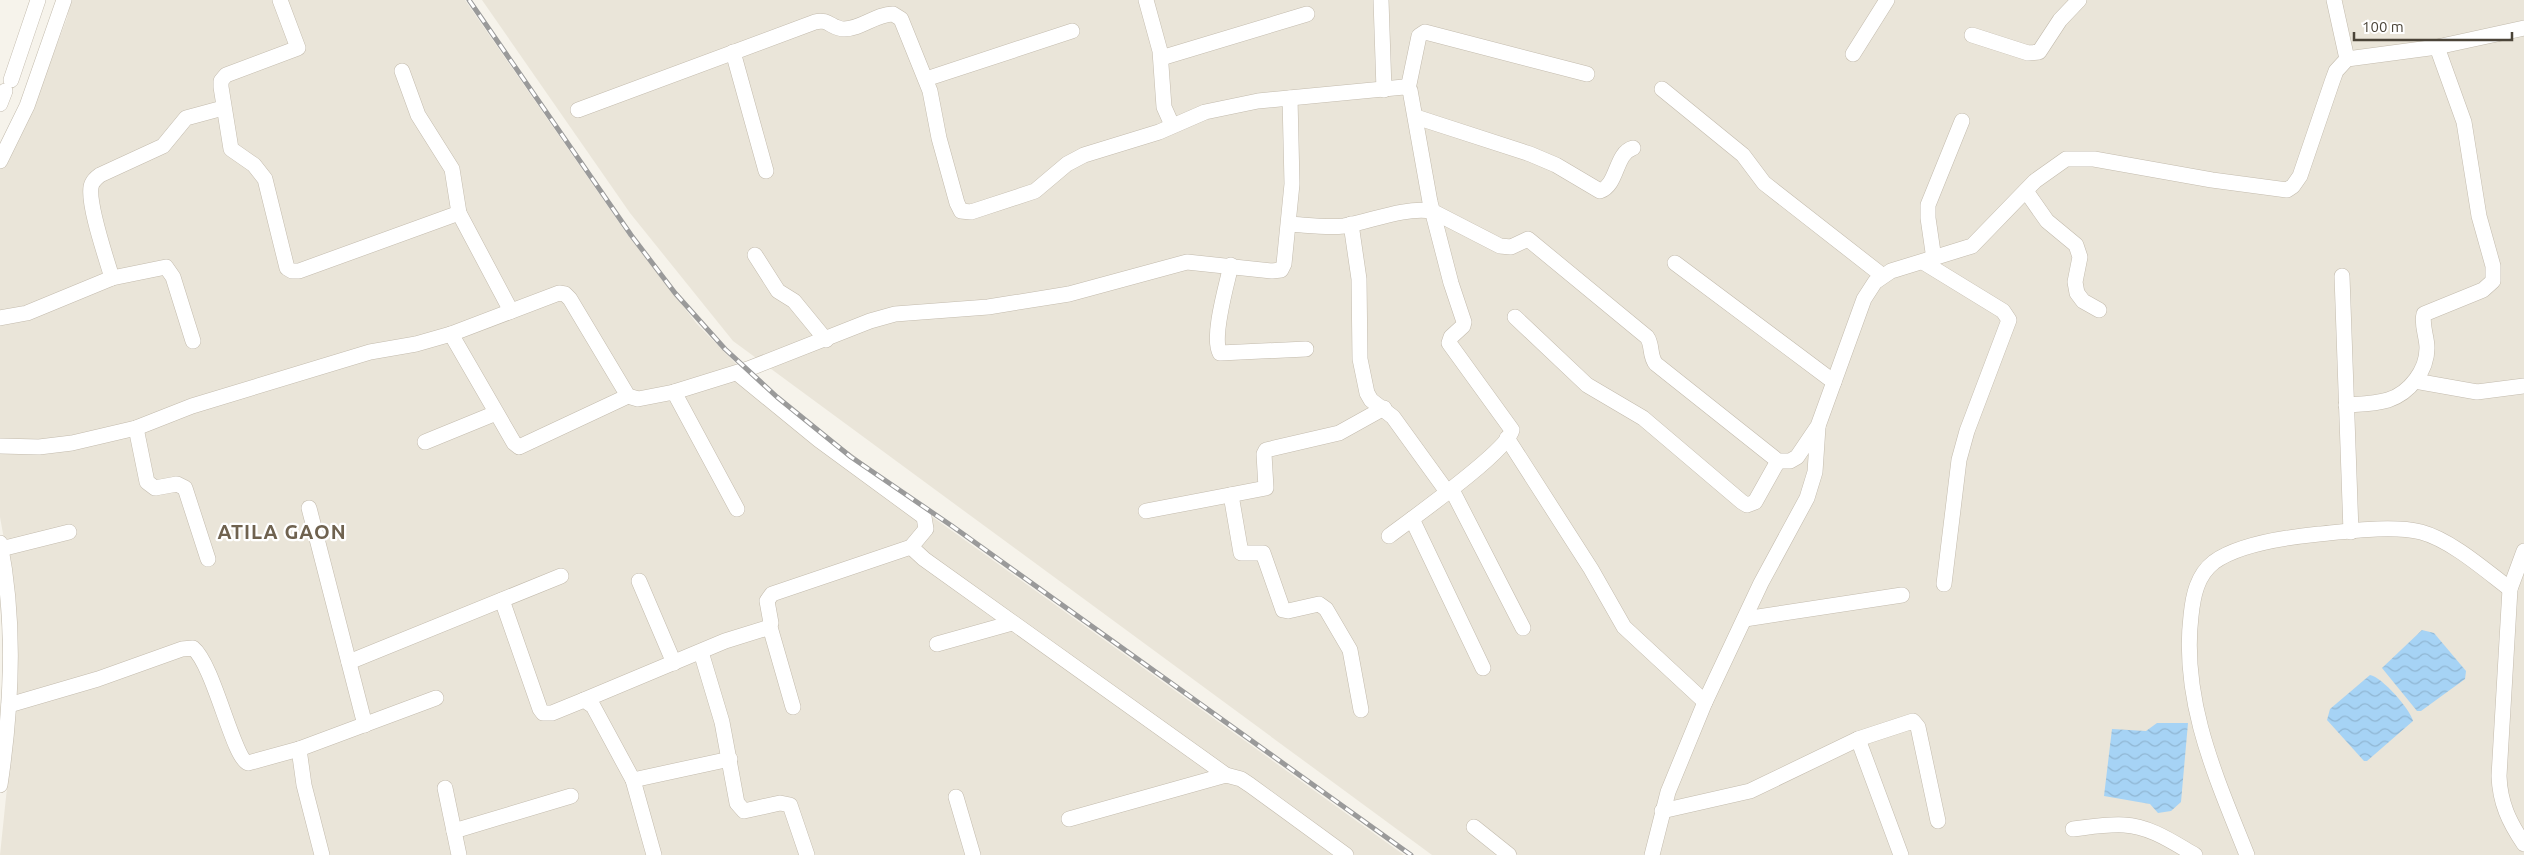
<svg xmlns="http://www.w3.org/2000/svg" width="2524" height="855" font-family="Ubuntu,sans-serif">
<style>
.residential{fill:#eae5d9}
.water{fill:url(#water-waves)}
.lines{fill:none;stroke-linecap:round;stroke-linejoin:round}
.minor-casing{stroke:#c3bbad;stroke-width:16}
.minor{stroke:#fff;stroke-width:15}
.rail-casing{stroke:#9a9a9a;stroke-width:5}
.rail{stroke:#fff;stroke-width:3;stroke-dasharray:9;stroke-linecap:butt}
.labels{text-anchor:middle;stroke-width:4.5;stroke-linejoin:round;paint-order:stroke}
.district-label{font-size:20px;font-weight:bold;letter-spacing:1px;fill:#6f624f;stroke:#fff}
</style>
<defs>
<pattern id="water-waves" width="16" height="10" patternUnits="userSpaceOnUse" patternTransform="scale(1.25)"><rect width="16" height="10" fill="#a6d3f5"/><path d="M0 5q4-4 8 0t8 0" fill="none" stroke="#90b6d3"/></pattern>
</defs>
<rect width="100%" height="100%" fill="#f6f3eb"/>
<g class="residential">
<polygon points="71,0 465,0 627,234 697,324 738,366 769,393 902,495 1404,855 0,855 14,720 7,556 0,517 0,166 48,68 67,18"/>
<polygon points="482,0 2524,0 2524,855 1432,855 733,341 630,213"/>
</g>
<g class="water">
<polygon points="2422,630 2434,633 2466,671 2465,679 2421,711 2417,711 2382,668"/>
<path d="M2370,675C2382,677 2410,709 2413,721L2367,761H2364L2327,720L2330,709Z"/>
<polygon points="2157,723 2188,723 2181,802 2171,811 2158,813 2150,804 2104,796 2112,729 2146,731"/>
</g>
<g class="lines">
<defs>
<g id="minor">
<polyline points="280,0 298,48 226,75 221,81 221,87 231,149 254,165 265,179 287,268 292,271 299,271 459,213"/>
<polyline points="1146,0 1160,51 1164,107 1172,125"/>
<polyline points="1381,0 1384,90"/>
<polyline points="2334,0 2347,59"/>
<polyline points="1972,35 2028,53 2039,52 2060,20 2079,0"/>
<polyline points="733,52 766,171"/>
<polyline points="1853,54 1887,0"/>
<polyline points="1161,58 1307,14"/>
<polyline points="402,71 418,115 452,169 459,213 511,311"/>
<polyline points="926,79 1072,31"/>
<polyline points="11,80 38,0"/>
<polyline points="1408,89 1419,36 1425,32 1587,74"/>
<polyline points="1662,89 1743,155 1764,183 1883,276"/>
<polyline points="0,104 5,91"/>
<path d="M578,110L815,22C828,18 832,29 844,29C861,29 876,14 893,14L901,19L930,91L939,138L957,203L961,211L971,212L1035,191L1067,164L1084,155L1159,132L1205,112L1258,101L1404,87L1410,90L1430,202L1451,283L1464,322L1463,326L1451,337L1449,343L1512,430C1508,451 1410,520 1389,536"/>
<path d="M1416,117L1530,154L1556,165L1600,191C1618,185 1615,153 1633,148"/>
<polyline points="0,161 27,106 64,0"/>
<polyline points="2026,191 2047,221 2076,245 2080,257 2075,282 2077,293 2083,301 2099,310"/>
<path d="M1289,224C1307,225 1326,228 1344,226C1373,221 1402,207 1432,211L1500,246L1511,247L1528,239L1647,337C1653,345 1649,356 1656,364L1778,461H1790L1797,457L1818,426L1864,299L1875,282L1891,271L1972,246L2035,181L2066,159H2094L2212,180L2287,190L2293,186L2300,176L2332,82L2336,71L2347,59L2437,47L2524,28"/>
<polyline points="1351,224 1359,279 1360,359 1367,393 1371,400 1393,417 1448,493"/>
<polyline points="755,255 778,291 794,301 826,340"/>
<polyline points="1934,259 1928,218 1928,205 1962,121"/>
<polyline points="1923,262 2003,311 2009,320 1967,431 1959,460 1944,584"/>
<polyline points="1675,263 1834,382"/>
<path d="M1231,265C1227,284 1211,337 1220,353L1306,349"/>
<polyline points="2342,276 2351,532"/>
<path d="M112,278C106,257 88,206 91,187C92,181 96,178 100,175L163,146L186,118L223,108"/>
<polyline points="1515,317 1587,385 1643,418 1742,502 1747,505 1755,502 1778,461"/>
<polyline points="0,318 27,313 112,278 166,267 173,277 193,341"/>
<polyline points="451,334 514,443 519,447 628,396"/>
<polyline points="2415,381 2477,392 2524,386"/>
<polyline points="674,392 748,369 870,321 895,314 988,307 1069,294 1187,262 1272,271 1281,270 1284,264 1292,184 1290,98"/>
<path d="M2346,405C2360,404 2375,404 2388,400C2410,393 2427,370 2427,348C2427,336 2421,325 2424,314L2483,290L2493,281V266L2479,216L2464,122L2437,47"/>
<polyline points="136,428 147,482 155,488 177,484 185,488 208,559"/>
<polyline points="1507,438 1591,569 1624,627 1705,702"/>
<polyline points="425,442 496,413"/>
<polyline points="0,446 39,447 72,443 136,428 192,406 370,352 416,344 451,334 559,293 565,294 570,299 628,396 638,399 674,392 737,509"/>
<polyline points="1452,490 1523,628"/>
<polyline points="1231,495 1241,553 1263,553 1283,610 1288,611 1319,604 1326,609 1350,650 1361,710"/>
<polyline points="309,508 365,725"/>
<polyline points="1146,511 1266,488 1264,454 1266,450 1339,433 1384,408"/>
<polyline points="1412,519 1483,668"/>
<path d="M0,543C16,623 12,705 0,785"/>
<polyline points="911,547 924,559 1226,775"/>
<polyline points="1,549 69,532"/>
<path d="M2524,551L2510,589L2499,776C2500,803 2509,822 2524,844"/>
<polyline points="639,581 674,663"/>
<polyline points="502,600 540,709 543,713 552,713 584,700 593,706 633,780 654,855"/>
<polyline points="1745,619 1902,595"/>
<polyline points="770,627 793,707"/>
<polyline points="937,644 1012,623"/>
<polyline points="701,652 722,722 737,803 744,811 780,803 790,805 807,855"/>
<polyline points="349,662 561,576"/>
<polyline points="584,700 725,641 767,628 771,623 767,601 772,594 911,547 926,529 924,517 819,440 737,373"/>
<path d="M9,705L98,679L182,649L193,648C214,665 233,758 248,763L299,749L436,698"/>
<polyline points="1858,739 1901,855"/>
<polyline points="299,749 304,785 322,855"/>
<polyline points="633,780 730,759"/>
<polyline points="445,788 459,855"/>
<polyline points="956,797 973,855"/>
<polyline points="1662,811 1750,791 1858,739 1913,721 1918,727 1938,821"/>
<polyline points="1069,819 1226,775 1241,779 1250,785 1346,855"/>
<polyline points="1474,827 1509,855"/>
<path d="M2073,829C2090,827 2107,824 2124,825C2150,826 2174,843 2195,855"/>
<polyline points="454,831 571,796"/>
<polyline points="1652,855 1668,792 1705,702 1761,583 1807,498 1815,472 1818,427"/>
<path d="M2247,855C2216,777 2181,701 2191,616C2193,596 2197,575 2214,562C2239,544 2289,537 2319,534C2349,531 2393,525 2421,532C2451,540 2485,570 2510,589"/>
</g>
</defs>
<use href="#minor" class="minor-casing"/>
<use href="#minor" class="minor"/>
<defs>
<polyline id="rail" points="469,0 631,235 675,293 725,349 777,397 851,457 952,526 1411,855"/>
</defs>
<use href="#rail" class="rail-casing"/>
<use href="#rail" class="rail"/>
</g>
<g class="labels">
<g class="district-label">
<text x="282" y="539">ATILA GAON</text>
</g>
</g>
<path d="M2354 32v8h158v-8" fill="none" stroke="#4b4438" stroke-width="2.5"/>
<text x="2362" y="32" font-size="15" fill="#4b4438" stroke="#ffffff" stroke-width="4" paint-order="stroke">100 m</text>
</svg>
